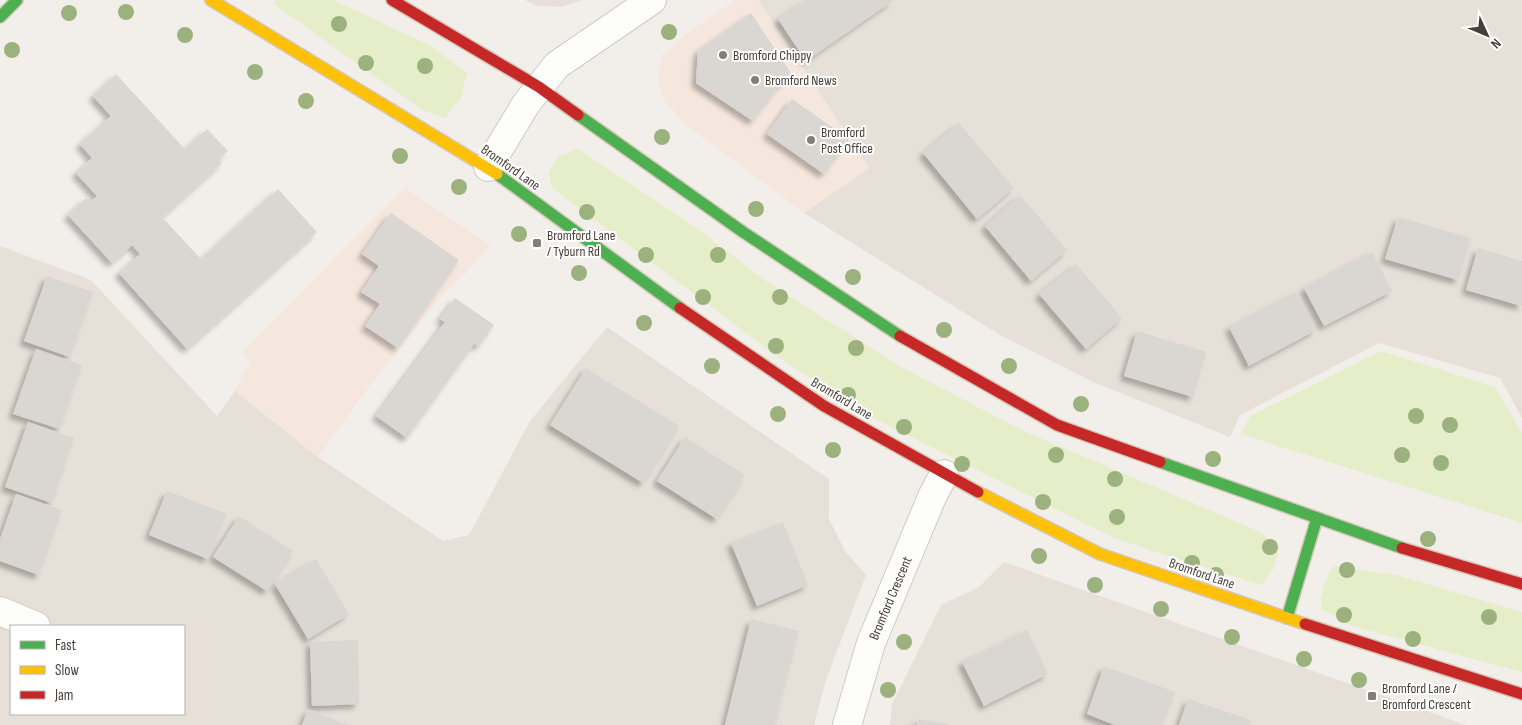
<svg xmlns="http://www.w3.org/2000/svg" width="1522" height="725" font-family="'Sofia Sans Condensed',sans-serif">
<style>
.residential{fill:#e6e0d8;fill-rule:evenodd}
.commercial{fill:#f5e7dd}
.green{fill:#e5edc9}
.building{fill:#dad6d2;filter:url(#shadow)}
.lines{fill:none;stroke-linecap:round;stroke-linejoin:round}
.street-casing{stroke:#cecbc7;stroke-width:30}
.fast-casing{stroke:#d5c7b7;stroke-width:14}
.slow-casing{stroke:#d5c7b7;stroke-width:14}
.jam-casing{stroke:#d5c7b7;stroke-width:14}
.street{stroke:#fdfdfc;stroke-width:28}
.fast{stroke:#4caf50;stroke-width:11}
.slow{stroke:#ffc107;stroke-width:11}
.jam{stroke:#c62828;stroke-width:11}
.tree{fill:#9cb27e}
.poi-dot{fill:#847c75;stroke:#fff;stroke-width:2}
.labels{text-anchor:middle;stroke-width:4;stroke-linejoin:round;paint-order:stroke}
.poi-label{font-size:14px;fill:#493e36;stroke:#fff;text-anchor:start}
.street-label{font-size:14px;fill:#493e36;stroke:#fff}
</style>
<defs>
<filter id="shadow"><feDropShadow dx="-4.5" dy="4.5" stdDeviation="2.5" flood-color="#0004"/></filter>
</defs>
<rect width="100%" height="100%" fill="#f2efeb"/>
<g class="residential">
<polygon points="525,0 583,0 561,7 537,6"/>
<polygon points="758,0 1522,0 1522,418 1500,378 1379,343 1240,415 1230,437 1093,382 1000,335 804,213 869,168"/>
<path d="M0,246L91,280L217,416L235,391L318,457L443,541L469,535L530,421L607,327L829,479V519L845,551L866,575L826,680L814,725H0ZM11,626H184V714H11Z"/>
<polygon points="1004,562 1466,725 890,725 892,704 941,605 979,587"/>
</g>
<g class="commercial">
<polygon points="735,0 758,0 869,168 804,213 683,122 666,103 658,85 662,56 686,34"/>
<polygon points="405,188 491,246 432,307 368,388 318,457 235,391 250,362 242,352"/>
</g>
<g class="green">
<polygon points="276,0 333,0 431,46 467,73 461,97 445,118 424,111 274,4"/>
<polygon points="578,149 695,227 766,281 901,367 1024,431 1258,531 1279,547 1274,568 1261,585 1116,539 861,412 777,356 552,188 549,172 558,157"/>
<polygon points="1381,351 1495,387 1522,433 1522,523 1241,434 1250,416"/>
<path d="M1334,566L1396,575L1522,612V672L1352,626L1321,609C1321,591 1324,581 1334,566Z"/>
</g>
<g class="building">
<polygon points="805,0 894,0 806,61 778,19"/>
<polygon points="751,13 792,75 779,86 753,121 696,83 698,51"/>
<polygon points="116,74 185,149 207,129 228,151 218,159 222,163 162,217 201,259 278,189 317,232 187,349 119,273 140,254 132,245 112,263 68,215 86,198 90,202 97,196 76,173 92,158 80,144 111,116 93,96"/>
<polygon points="792,99 849,139 824,174 767,134"/>
<polygon points="959,123 1014,188 977,219 923,153"/>
<polygon points="1020,195 1067,250 1031,281 985,226"/>
<polygon points="391,213 459,260 398,348 365,326 380,304 361,292 379,266 362,254"/>
<polygon points="1398,217 1471,238 1458,280 1385,259"/>
<polygon points="1478,248 1522,261 1522,306 1466,290"/>
<polygon points="1372,252 1392,291 1324,326 1304,288"/>
<polygon points="1076,264 1122,318 1086,349 1039,294"/>
<polygon points="47,276 93,292 70,357 24,341"/>
<polygon points="1296,292 1316,330 1249,366 1229,327"/>
<polygon points="455,298 494,325 479,346 474,344 407,438 376,416 445,322 440,319"/>
<polygon points="1137,331 1206,352 1193,397 1124,376"/>
<polygon points="36,349 82,365 60,429 13,414"/>
<polygon points="586,368 679,426 643,483 550,425"/>
<polygon points="28,422 74,438 52,503 5,487"/>
<polygon points="685,437 745,475 717,519 657,481"/>
<polygon points="167,491 227,514 208,559 149,535"/>
<polygon points="16,494 62,510 39,575 0,561 0,539"/>
<polygon points="239,516 293,551 267,591 213,557"/>
<polygon points="783,522 808,585 757,606 731,543"/>
<polygon points="316,559 349,614 308,639 275,584"/>
<polygon points="751,619 799,631 775,725 725,725"/>
<polygon points="1027,630 1048,674 984,706 962,662"/>
<polygon points="358,640 359,704 312,706 310,642"/>
<polygon points="1104,666 1175,692 1162,725 1115,725 1087,714"/>
<polygon points="1188,699 1251,720 1249,725 1179,725"/>
<polygon points="308,709 348,725 302,725"/>
<polygon points="918,719 948,724 948,725 917,725"/>
</g>
<g class="lines">
<defs>
<g id="street">
<polyline points="488,167 526,104 557,65 652,0"/>
<polyline points="0,611 36,626"/>
<polyline points="847,725 871,643 932,497 944,474"/>
</g>
<g id="fast">
<polyline points="0,17 17,0"/>
<polyline points="578,115 743,232 900,336"/>
<polyline points="497,174 680,308"/>
<polyline points="1160,462 1402,548"/>
<polyline points="1287,618 1317,518"/>
</g>
<g id="slow">
<polyline points="211,0 497,174"/>
<polyline points="978,492 1100,554 1305,624"/>
</g>
<g id="jam">
<polyline points="392,0 539,87 578,115"/>
<polyline points="680,308 824,406 978,492"/>
<polyline points="900,336 1057,425 1160,462"/>
<polyline points="1402,548 1522,584"/>
<polyline points="1305,624 1522,694"/>
</g>
</defs>
<use href="#street" class="street-casing"/>
<use href="#fast" class="fast-casing"/>
<use href="#slow" class="slow-casing"/>
<use href="#jam" class="jam-casing"/>
<use href="#street" class="street"/>
<use href="#fast" class="fast"/>
<use href="#slow" class="slow"/>
<use href="#jam" class="jam"/>
</g>
<g class="tree">
<circle cx="126" cy="12" r="8"/>
<circle cx="69" cy="13" r="8"/>
<circle cx="339" cy="24" r="8"/>
<circle cx="669" cy="32" r="8"/>
<circle cx="185" cy="35" r="8"/>
<circle cx="12" cy="50" r="8"/>
<circle cx="366" cy="63" r="8"/>
<circle cx="425" cy="66" r="8"/>
<circle cx="255" cy="72" r="8"/>
<circle cx="306" cy="101" r="8"/>
<circle cx="662" cy="137" r="8"/>
<circle cx="400" cy="156" r="8"/>
<circle cx="459" cy="187" r="8"/>
<circle cx="756" cy="209" r="8"/>
<circle cx="587" cy="212" r="8"/>
<circle cx="519" cy="234" r="8"/>
<circle cx="646" cy="255" r="8"/>
<circle cx="718" cy="255" r="8"/>
<circle cx="579" cy="273" r="8"/>
<circle cx="853" cy="277" r="8"/>
<circle cx="703" cy="297" r="8"/>
<circle cx="780" cy="297" r="8"/>
<circle cx="644" cy="323" r="8"/>
<circle cx="944" cy="330" r="8"/>
<circle cx="776" cy="346" r="8"/>
<circle cx="856" cy="348" r="8"/>
<circle cx="712" cy="366" r="8"/>
<circle cx="1009" cy="366" r="8"/>
<circle cx="848" cy="395" r="8"/>
<circle cx="1081" cy="404" r="8"/>
<circle cx="778" cy="414" r="8"/>
<circle cx="1416" cy="416" r="8"/>
<circle cx="1450" cy="425" r="8"/>
<circle cx="904" cy="427" r="8"/>
<circle cx="833" cy="450" r="8"/>
<circle cx="1056" cy="455" r="8"/>
<circle cx="1402" cy="455" r="8"/>
<circle cx="1213" cy="459" r="8"/>
<circle cx="1441" cy="463" r="8"/>
<circle cx="962" cy="464" r="8"/>
<circle cx="1115" cy="479" r="8"/>
<circle cx="1043" cy="502" r="8"/>
<circle cx="1117" cy="517" r="8"/>
<circle cx="1428" cy="539" r="8"/>
<circle cx="1270" cy="547" r="8"/>
<circle cx="1039" cy="556" r="8"/>
<circle cx="1192" cy="563" r="8"/>
<circle cx="1347" cy="570" r="8"/>
<circle cx="1216" cy="575" r="8"/>
<circle cx="1095" cy="585" r="8"/>
<circle cx="1161" cy="609" r="8"/>
<circle cx="1344" cy="615" r="8"/>
<circle cx="1489" cy="617" r="8"/>
<circle cx="1232" cy="637" r="8"/>
<circle cx="1413" cy="639" r="8"/>
<circle cx="904" cy="642" r="8"/>
<circle cx="1304" cy="659" r="8"/>
<circle cx="1359" cy="680" r="8"/>
<circle cx="888" cy="690" r="8"/>
</g>
<g class="poi-dot">
<circle cx="723" cy="55" r="5"/>
<circle cx="755" cy="80" r="5"/>
<circle cx="811" cy="140" r="5"/>
<rect x="532" y="238" width="10" height="10" rx="2.5"/>
<rect x="1367" y="691" width="10" height="10" rx="2.5"/>
</g>
<g class="labels">
<g class="poi-label">
<text x="733" y="60">Bromford Chippy</text>
<text x="765" y="85">Bromford News</text>
<text x="821" y="137">Bromford<tspan x="821" dy="16">Post Office</tspan></text>
<text x="547" y="240">Bromford Lane<tspan x="547" dy="16">/ Tyburn Rd</tspan></text>
<text x="1382" y="693">Bromford Lane /<tspan x="1382" dy="16">Bromford Crescent</tspan></text>
</g>
<g class="street-label">
<text transform="translate(511 167) rotate(35)" y="5">Bromford Lane</text>
<text transform="translate(842 398) rotate(31)" y="5">Bromford Lane</text>
<text transform="translate(1202 573) rotate(19)" y="5">Bromford Lane</text>
<text transform="translate(890 598) rotate(-67)" y="5">Bromford Crescent</text>
</g>
</g>
<rect x="10" y="625" width="175" height="90" fill="#ffffff" stroke="#b6b2af"/>
<rect x="20" y="641" width="25" height="8" fill="#4caf50" stroke="#b6b2af"/>
<text x="55" y="650" font-size="15" fill="#493e36">Fast</text>
<rect x="20" y="666" width="25" height="8" fill="#ffc107" stroke="#b6b2af"/>
<text x="55" y="675" font-size="15" fill="#493e36">Slow</text>
<rect x="20" y="691" width="25" height="8" fill="#c62828" stroke="#b6b2af"/>
<text x="55" y="700" font-size="15" fill="#493e36">Jam</text>
<g transform="translate(1487 35) rotate(134)" stroke="#ffffff" stroke-width="4" paint-order="stroke">
<path d="M0-4L9 19L0 12L-9 19Z" fill="#493e36"/>
<text y="-8" font-size="14" font-weight="bold" text-anchor="middle" fill="#493e36">N</text>
</g>
</svg>
